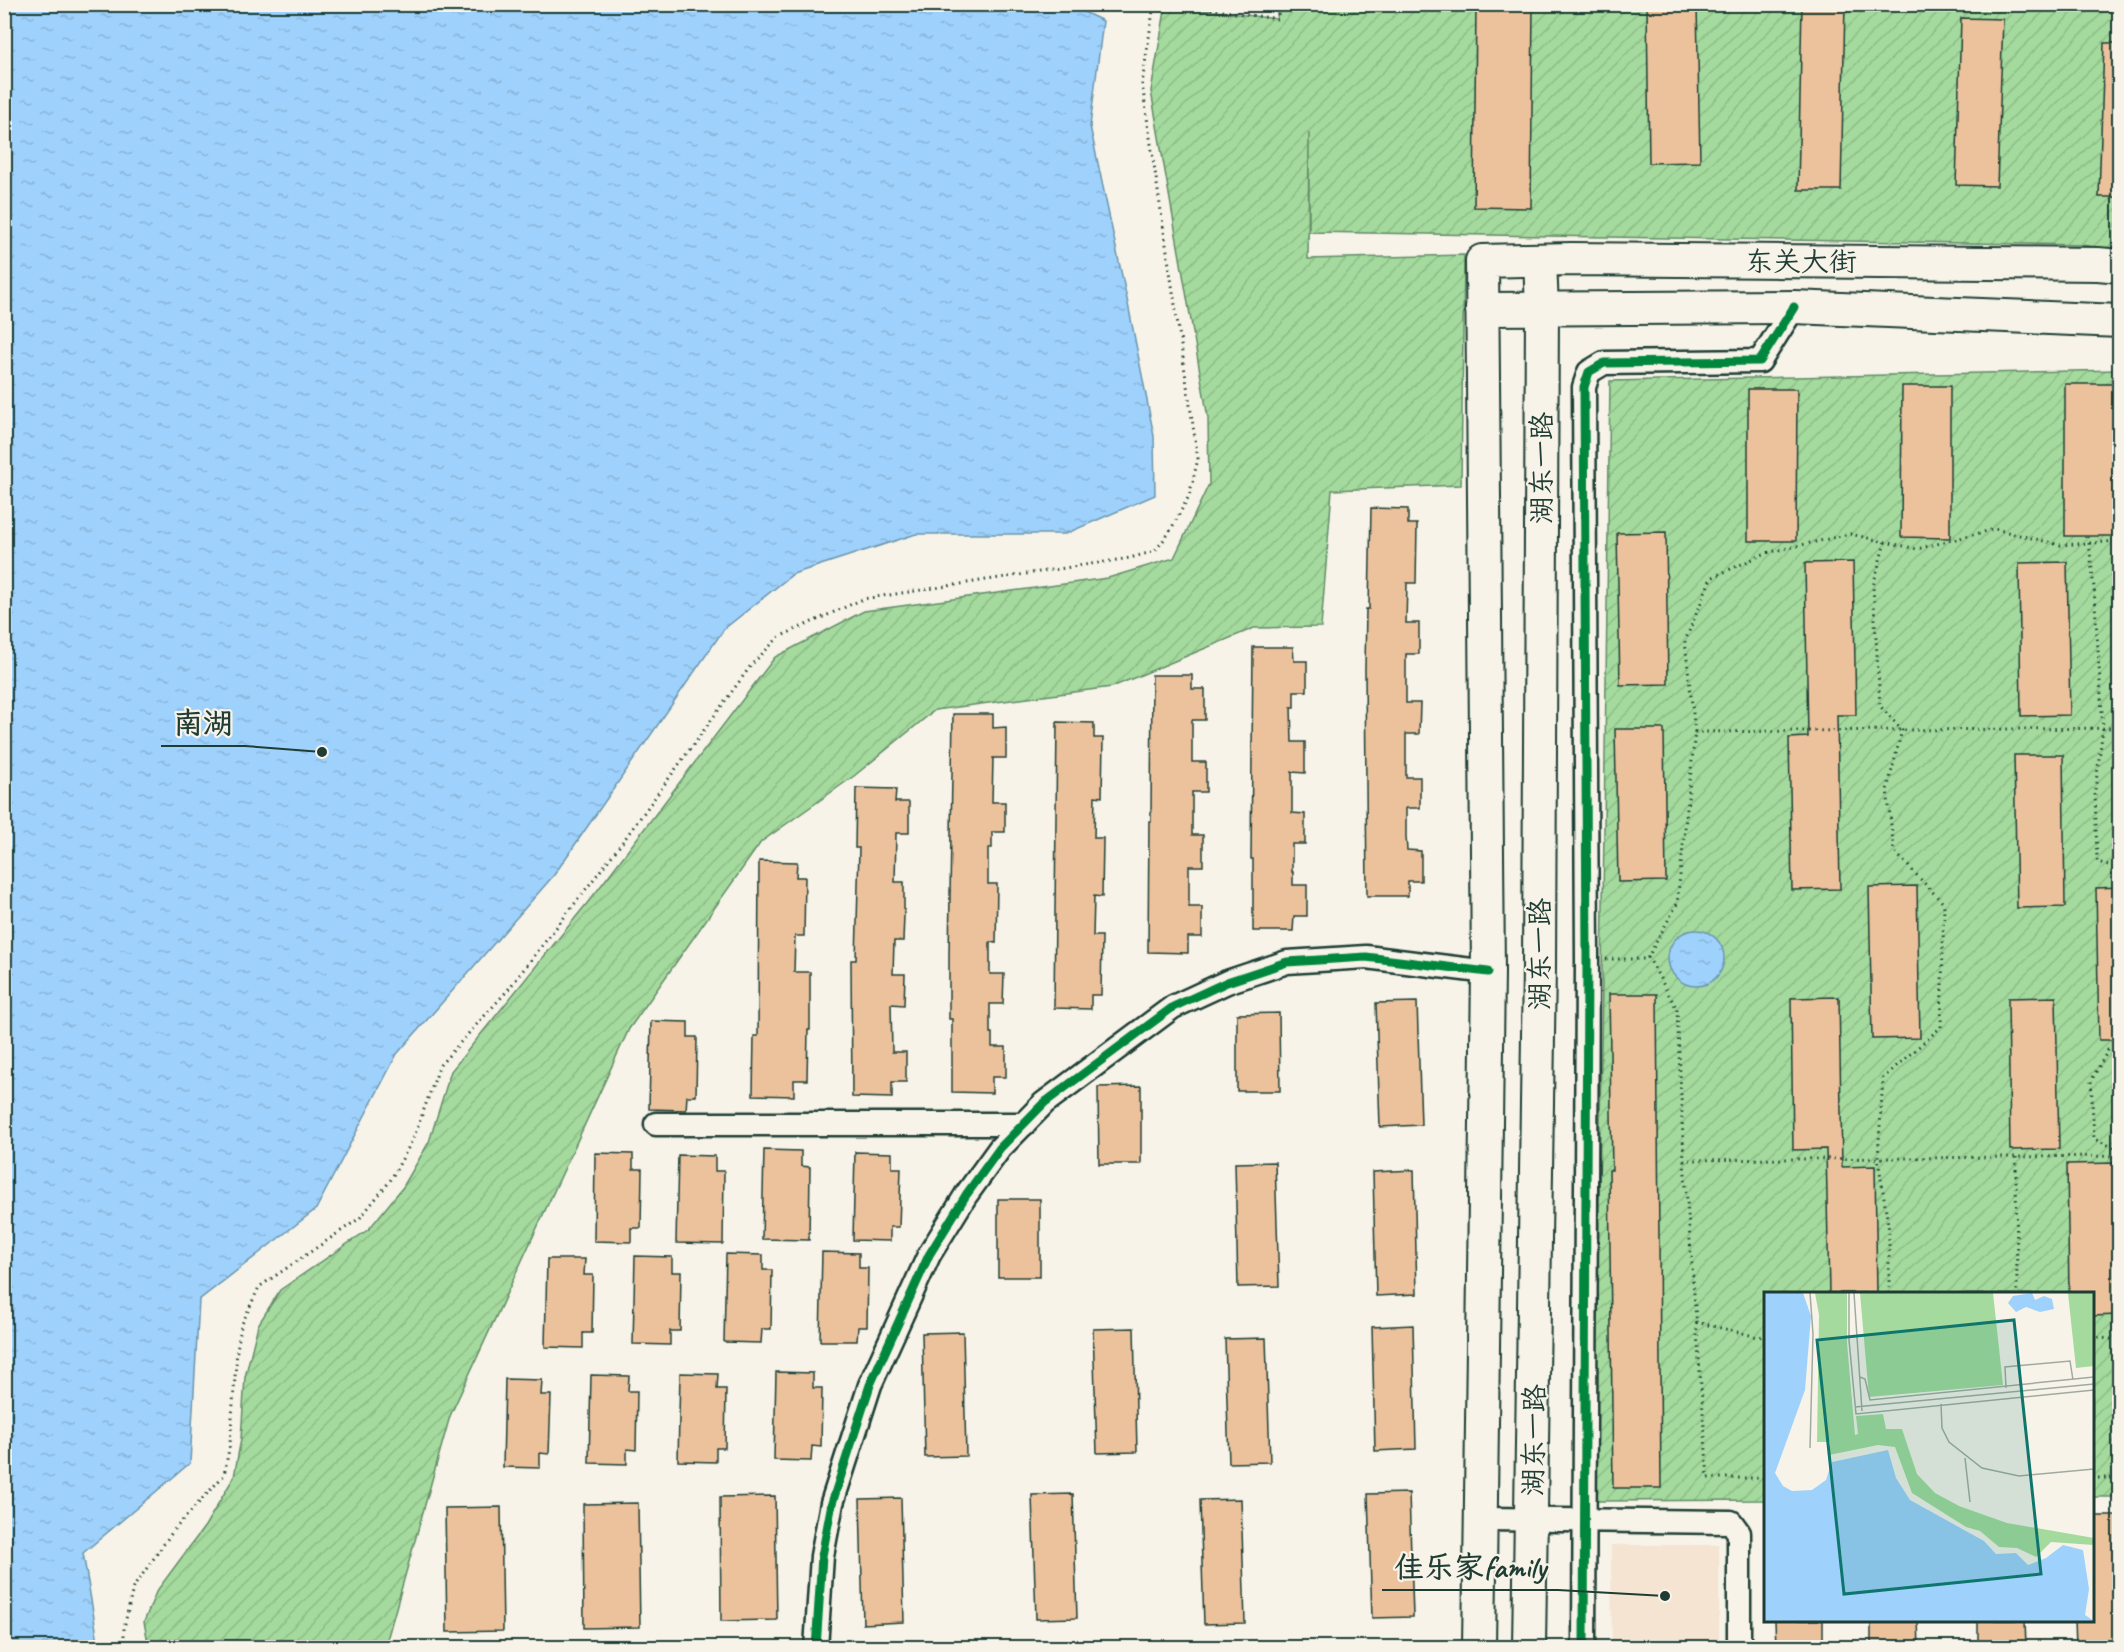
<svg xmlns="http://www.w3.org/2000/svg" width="2124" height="1652" font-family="Caveat,'LXGW WenKai TC',sans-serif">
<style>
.built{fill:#f4e4d1}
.garden{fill:url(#garden-furrows);stroke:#628c68;stroke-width:1.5}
.water{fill:url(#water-ripples);stroke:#6b96ac;stroke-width:1.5}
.building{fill:#ecc29c;stroke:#1f3d34;stroke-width:1.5}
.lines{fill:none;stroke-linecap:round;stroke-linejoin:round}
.minor-casing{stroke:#1f3d34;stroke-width:27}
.secondary-casing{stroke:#1f3d34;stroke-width:36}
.path{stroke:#1f3d34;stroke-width:3;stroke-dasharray:1.5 4.5;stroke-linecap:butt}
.minor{stroke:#f7f3e8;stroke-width:22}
.secondary{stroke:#f7f3e8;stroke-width:32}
.cycleway-casing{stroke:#f7f3e8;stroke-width:13}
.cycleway{stroke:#00873e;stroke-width:9}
.labels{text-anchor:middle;stroke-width:4.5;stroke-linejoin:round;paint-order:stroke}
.street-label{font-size:28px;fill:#1f3d34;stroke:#f7f3e8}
.inset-road{fill:none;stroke:#a1aaa0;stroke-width:1.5}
.view{fill:#0f766e;fill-opacity:0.15;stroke:#0f766e;stroke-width:3}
.inset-edge{fill:none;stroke:#1f3d34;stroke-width:3}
.leader{fill:none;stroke:#1f3d34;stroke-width:2}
.callout-dot{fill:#1f3d34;stroke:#f7f3e8;stroke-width:2}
.callout-label{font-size:30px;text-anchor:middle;font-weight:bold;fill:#1f3d34;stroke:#f7f3e8;stroke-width:4.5;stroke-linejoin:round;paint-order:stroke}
</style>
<defs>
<pattern id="garden-furrows" width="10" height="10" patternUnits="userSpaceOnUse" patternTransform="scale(1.5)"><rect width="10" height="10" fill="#a4da9d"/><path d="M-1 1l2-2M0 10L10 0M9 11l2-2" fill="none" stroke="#8dbc88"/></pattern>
<pattern id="water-ripples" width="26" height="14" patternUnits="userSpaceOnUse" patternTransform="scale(1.5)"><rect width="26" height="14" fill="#9ed1fc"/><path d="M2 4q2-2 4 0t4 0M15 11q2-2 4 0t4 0" fill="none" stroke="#88b4d9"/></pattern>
</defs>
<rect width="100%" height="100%" fill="#f7f3e8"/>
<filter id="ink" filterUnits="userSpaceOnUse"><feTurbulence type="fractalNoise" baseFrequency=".0167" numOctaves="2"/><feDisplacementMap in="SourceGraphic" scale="12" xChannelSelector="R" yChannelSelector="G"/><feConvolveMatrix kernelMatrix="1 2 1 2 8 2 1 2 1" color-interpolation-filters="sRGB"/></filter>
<g filter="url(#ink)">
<polygon class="built" points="1611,1545 1719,1545 1719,1647 1612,1647"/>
<g class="garden">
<polygon points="1278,4 2070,4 2119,13 2119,250 2081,245 1309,232 1309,133 1308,259 1464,255 1461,485 1332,490 1321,627 1254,628 1112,687 935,710 854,776 761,842 629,1029 450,1416 385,1647 149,1647 144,1622 156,1592 205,1526 234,1477 241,1439 245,1377 258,1325 280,1290 369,1229 403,1187 429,1142 451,1071 597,891 775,657 864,611 1108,578 1174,558 1209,484 1208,418 1151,91 1166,5 1277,19"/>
<polygon points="2119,370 2119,1497 2093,1497 2092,1294 1766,1294 1765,1500 1595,1501 1610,381"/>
</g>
<g class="water">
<polygon points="1069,5 1103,21 1090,126 1128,304 1154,436 1155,495 1065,534 916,534 793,574 724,629 554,875 397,1054 316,1209 199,1300 190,1463 83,1553 99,1647 5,1647 5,5"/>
<circle cx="1696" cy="958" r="28"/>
</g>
<g class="building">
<polygon points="1476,4 1533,4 1531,208 1474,207"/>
<polygon points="1647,4 1697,4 1700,162 1649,163"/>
<polygon points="1802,4 1845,4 1841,190 1798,190"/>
<polygon points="1961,18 2003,19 1997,186 1956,185"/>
<polygon points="2104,43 2120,43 2120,197 2099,197"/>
<rect x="2065" y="384" width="48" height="152"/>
<polygon points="1902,386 1950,386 1950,538 1901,537"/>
<polygon points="1748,389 1797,389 1796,541 1748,541"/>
<polygon points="1371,508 1408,509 1408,524 1417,524 1416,583 1407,583 1406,623 1419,623 1419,654 1406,654 1406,703 1420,703 1419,734 1406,734 1406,777 1420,777 1420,808 1406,808 1406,837 1407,850 1421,851 1421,881 1408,881 1408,896 1367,896 1365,669 1366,609 1369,609"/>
<polygon points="1666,532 1668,684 1620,685 1617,533"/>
<polygon points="1853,562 1856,715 1837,715 1840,889 1792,890 1789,738 1808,737 1805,563"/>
<polygon points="2067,562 2070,715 2021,716 2019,563"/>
<polygon points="1253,647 1293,647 1294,661 1307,661 1307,691 1294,691 1294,707 1291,707 1292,742 1305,742 1305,773 1292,772 1292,813 1305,814 1305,844 1292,844 1292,872 1293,872 1293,885 1307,885 1307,916 1294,916 1293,931 1253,931 1253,859 1251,859"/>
<polygon points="1152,675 1192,675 1192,689 1205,689 1205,720 1192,720 1192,762 1206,762 1206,792 1192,792 1192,835 1203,835 1203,866 1189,866 1189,907 1202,907 1202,937 1188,937 1188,953 1148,952 1149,821 1151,821"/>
<polygon points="953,714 993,714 993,728 1006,727 1006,758 993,758 992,802 1005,802 1005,832 992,832 992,848 988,848 988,884 997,884 996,943 990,942 990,974 1004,974 1003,1004 990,1004 990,1033 992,1033 992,1047 1006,1047 1006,1077 992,1077 992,1093 952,1092 952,1019 949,1019 949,956"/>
<polygon points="1057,722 1094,723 1094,738 1103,738 1102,797 1095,796 1094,838 1103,838 1102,897 1094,896 1093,936 1102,936 1101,995 1091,995 1091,1009 1054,1008"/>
<polygon points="1615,729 1664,729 1666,881 1618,882"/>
<polygon points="2014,755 2063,755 2065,907 2017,908"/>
<polygon points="856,788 896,789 895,802 909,802 909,833 896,833 895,882 904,882 904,915 903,941 894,941 893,974 905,974 904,1005 891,1004 892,1052 906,1052 906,1082 892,1082 892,1098 852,1097 851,960 856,960 859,848 855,848"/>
<polygon points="759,861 797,862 796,877 805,877 804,936 795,936 794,972 810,972 810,1030 808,1030 807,1080 794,1080 794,1096 753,1095 754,1036 758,1036"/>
<polygon points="1917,886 1920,1038 1872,1039 1869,887"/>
<polygon points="2120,887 2120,1040 2099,1040 2096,888"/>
<polygon points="1609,994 1657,994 1661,1488 1613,1488 1609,1170 1612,1170"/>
<polygon points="1839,997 1842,1167 1875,1166 1877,1293 1829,1293 1826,1149 1793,1150 1791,998"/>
<polygon points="2056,997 2059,1149 2010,1150 2008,998"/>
<polygon points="1417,1002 1421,1125 1380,1127 1376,1003"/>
<polygon points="1279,1013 1280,1091 1237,1091 1237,1014"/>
<polygon points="651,1021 688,1022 688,1037 697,1037 696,1096 687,1096 686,1110 649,1109"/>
<polygon points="1141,1086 1141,1164 1099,1164 1098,1087"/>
<polygon points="764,1150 801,1151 801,1166 810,1167 809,1240 762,1239"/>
<polygon points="855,1152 892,1153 892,1168 901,1168 899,1227 890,1227 890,1241 853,1240"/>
<polygon points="595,1153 633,1154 633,1169 642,1169 641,1228 631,1228 631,1242 594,1241"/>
<polygon points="678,1155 715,1156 715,1171 724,1171 723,1244 676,1243"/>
<polygon points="1275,1162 1279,1286 1238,1287 1235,1163"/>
<polygon points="2116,1163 2118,1315 2092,1316 2092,1293 2069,1293 2067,1164"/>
<polygon points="1414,1170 1417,1294 1376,1296 1373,1172"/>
<rect x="998" y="1199" width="42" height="78"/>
<polygon points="822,1252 859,1253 859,1268 868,1268 867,1327 858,1327 857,1341 820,1341"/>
<polygon points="726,1254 763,1255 763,1270 772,1270 771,1329 762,1329 761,1343 724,1342"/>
<polygon points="635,1256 672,1257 672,1272 681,1272 680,1331 670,1331 670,1345 633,1344"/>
<polygon points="547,1259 585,1259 584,1275 593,1275 592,1333 583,1333 583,1348 545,1347"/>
<polygon points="1413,1325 1416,1449 1375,1451 1372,1327"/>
<polygon points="1134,1328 1137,1452 1097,1453 1093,1329"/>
<polygon points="963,1332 966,1456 925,1457 922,1333"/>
<polygon points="1266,1338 1270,1462 1229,1463 1225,1339"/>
<polygon points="776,1372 813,1373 813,1388 822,1388 821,1447 812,1446 811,1461 774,1460"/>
<polygon points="680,1373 718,1374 717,1389 726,1389 725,1448 716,1448 716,1462 678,1461"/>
<polygon points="591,1375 629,1376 628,1391 637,1391 636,1450 627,1449 627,1464 589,1463"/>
<polygon points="505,1379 542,1380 541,1395 551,1395 549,1454 540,1453 540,1468 503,1467"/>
<polygon points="1409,1493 1413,1617 1372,1618 1368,1494"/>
<polygon points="1073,1494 1077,1618 1036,1619 1032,1495"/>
<polygon points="775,1496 777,1620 721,1621 720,1497"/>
<polygon points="901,1498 904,1622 863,1624 860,1499"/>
<polygon points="1241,1499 1245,1623 1204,1624 1200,1500"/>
<polygon points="638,1503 640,1627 584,1628 583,1504"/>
<polygon points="501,1507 503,1631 447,1632 445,1508"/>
<polygon points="2092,1516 2120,1516 2120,1647 2076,1647 2075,1620 2092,1620"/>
<polygon points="1775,1620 1823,1620 1823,1647 1776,1647"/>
<polygon points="1871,1620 1918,1620 1919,1647 1871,1647"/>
<polygon points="1978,1620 2025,1620 2026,1647 1978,1647"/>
</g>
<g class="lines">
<defs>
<g id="minor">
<polyline points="656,1124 1024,1124"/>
<polyline points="1481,1519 1731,1522 1739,1533 1739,1648"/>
<polyline points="816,1648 822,1556 832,1503 870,1385 929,1255 966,1195 1000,1148 1044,1103 1173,1007 1227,982 1287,962 1366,957 1488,972"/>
<polyline points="1584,1648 1587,959 1584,387 1589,372 1604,363 1760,361 1794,307"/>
</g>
<g id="secondary">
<polyline points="1482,309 1794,307 2120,321"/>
<polyline points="1479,1648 1488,972 1482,261 1571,259 2098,264 2120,266"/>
<polyline points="1529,1648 1539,967 1542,309 1540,260"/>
</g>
</defs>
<use href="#minor" class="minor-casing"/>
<use href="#secondary" class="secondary-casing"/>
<g class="path">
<polyline points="1175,4 1278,19 1278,4"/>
<polyline points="1885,542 1873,586 1880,706 1902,730 1887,790 1894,851 1944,904 1941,1027 1883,1078 1878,1158 1889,1231 1889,1294"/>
<polyline points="2089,543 2094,588 2103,728 2095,790 2097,862 2120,868"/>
<polyline points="1695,732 1685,641 1711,578 1766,553 1850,534 1917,549 1995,529 2060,545 2120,541"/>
<polyline points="1648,957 1677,1009 1684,1160 2120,1156"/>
<polyline points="1606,959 1647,959 1677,904 1695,732 2120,728"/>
<polyline points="2120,1048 2108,1050 2091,1081 2094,1139 2120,1150"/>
<polyline points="2016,1157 2017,1294"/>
<polyline points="1684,1161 1708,1478 1766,1478"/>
<polyline points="1696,1322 1758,1337 1766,1336"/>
<polyline points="2092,1337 2111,1339 2120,1336"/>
<polyline points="2092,1478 2120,1478"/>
<polyline points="124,1648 124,1628 133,1588 173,1531 224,1475 230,1444 237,1350 241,1326 259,1287 360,1218 390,1181 414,1137 440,1065 507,991 624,840 752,664 779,637 863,599 1130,558 1155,551 1169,533 1189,496 1198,459 1142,84 1154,4"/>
</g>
<use href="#minor" class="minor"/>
<use href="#secondary" class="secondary"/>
<defs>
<g id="cycleway">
<polyline points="816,1648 822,1556 832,1503 870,1385 929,1255 966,1195 1000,1148 1044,1103 1173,1007 1227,982 1287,962 1366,957 1488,972"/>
<polyline points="1584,1648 1587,959 1584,387 1589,372 1604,363 1760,361 1794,307"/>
</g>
</defs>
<use href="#cycleway" class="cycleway-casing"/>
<use href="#cycleway" class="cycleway"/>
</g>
</g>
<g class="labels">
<g class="street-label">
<text x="1801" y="271">东关大街</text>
<text transform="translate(1541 468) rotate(-90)" y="10">湖东一路</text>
<text transform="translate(1539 954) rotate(-90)" y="10">湖东一路</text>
<text transform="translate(1533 1440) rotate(-89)" y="10">湖东一路</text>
</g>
</g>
<g transform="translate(1764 1292)">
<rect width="330" height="330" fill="#f7f3e8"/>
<path d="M51,1H83V51L91,143L94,142L92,124L119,122L122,137H138L153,182L171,201L195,214L243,231L330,246V253L287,250L272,265L253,256L235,255L216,239L202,235L148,201L131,155L114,153L65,163L66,150H53L55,23ZM96,1H229L239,93L105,105ZM304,1H330V74L312,76Z" fill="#a4da9d"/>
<path d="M0,1H39L47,24L41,98L11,181L19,194L28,199L48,198L62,188L68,170L124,158L132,186L146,208L220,249L232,262L252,261L264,273L282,266L299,253L319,258L325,297L321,323L330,329H0ZM268,1L271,8L280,4L288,7L290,17L276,20L262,15L252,20L244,11L249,4Z" fill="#9ed1fc"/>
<path class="inset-road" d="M46,1L49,42L46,156M85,1V48L92,122L330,98M90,1L98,119M96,85L101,87L106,108L330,85M242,96L241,75L306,69L309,88M177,112L178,136L185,150L218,176L255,184L330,177M91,115L330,92M201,166L206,210"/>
<path class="view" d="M250,28L277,282L80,302L53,48Z"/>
<rect width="330" height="330" class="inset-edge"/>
</g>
<path class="leader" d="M322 752L245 746H161M1665 1596L1558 1590H1382"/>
<g class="callout-dot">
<circle cx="322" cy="752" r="6"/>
<circle cx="1665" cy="1596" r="6"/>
</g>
<g class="callout-label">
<text x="203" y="733">南湖</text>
<text x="1470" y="1577">佳乐家family</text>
</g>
<rect width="2124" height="1652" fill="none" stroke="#f7f3e8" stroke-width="24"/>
<rect x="12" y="12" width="2100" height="1628" fill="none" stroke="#1f3d34" stroke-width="2" filter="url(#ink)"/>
</svg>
